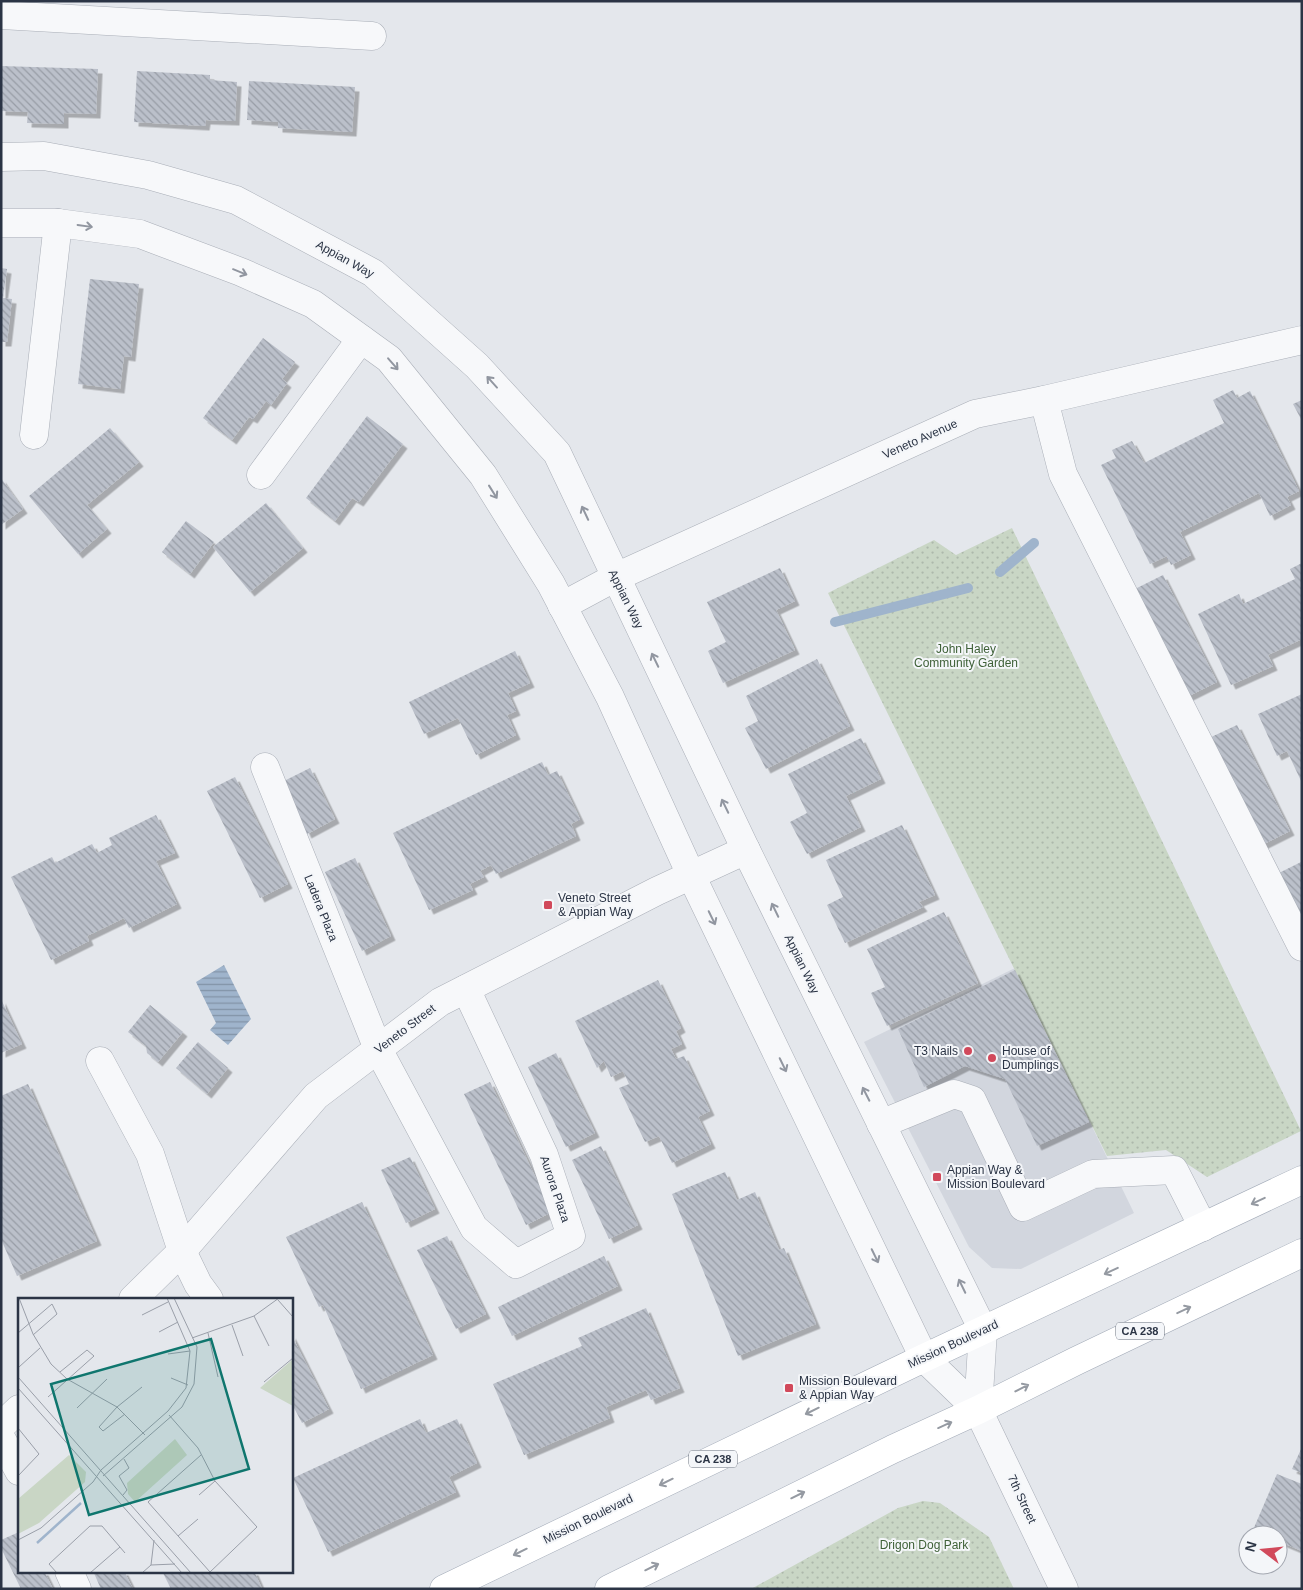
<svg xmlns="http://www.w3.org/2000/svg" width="1303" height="1590" font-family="Helvetica,sans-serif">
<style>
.built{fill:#d2d6de}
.park{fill:url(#park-dots)}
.water{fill:url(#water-rules)}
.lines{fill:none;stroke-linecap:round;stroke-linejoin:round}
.stream{stroke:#9fb4cc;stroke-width:10}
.building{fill:url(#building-back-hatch);filter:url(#shadow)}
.minor-casing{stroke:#a9aeb7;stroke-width:29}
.major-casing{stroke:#a3abb8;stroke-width:29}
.minor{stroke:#f7f8fa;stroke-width:28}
.major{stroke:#fff;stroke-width:28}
.oneway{stroke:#9196a0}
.oneway2{stroke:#959aa2}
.poi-dot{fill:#d1495b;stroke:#f4f6f9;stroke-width:2}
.labels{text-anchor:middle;stroke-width:4;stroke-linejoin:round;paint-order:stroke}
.shield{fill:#f4f6f9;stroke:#676e7b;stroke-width:1}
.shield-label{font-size:11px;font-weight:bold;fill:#2b3445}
.street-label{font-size:12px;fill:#2b3445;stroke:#f4f6f9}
.park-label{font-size:12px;fill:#3f6138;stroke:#f4f6f9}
.poi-label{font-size:12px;fill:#2b3445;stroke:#f4f6f9;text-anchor:start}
.inset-river{fill:none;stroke:#9fb4cc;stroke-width:2.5}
.inset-road{fill:none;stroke:#9a9fa9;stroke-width:1}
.view{fill:#0f766e;fill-opacity:0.15;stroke:#0f766e;stroke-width:2.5}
.inset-edge{fill:none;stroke:#2b3445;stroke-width:2.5}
</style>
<defs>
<pattern id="park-dots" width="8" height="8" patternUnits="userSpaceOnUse" patternTransform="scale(1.25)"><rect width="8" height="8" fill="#c9d6c5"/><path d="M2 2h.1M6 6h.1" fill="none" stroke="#adb8ab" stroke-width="1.8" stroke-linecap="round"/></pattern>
<pattern id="water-rules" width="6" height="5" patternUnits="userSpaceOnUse" patternTransform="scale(1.25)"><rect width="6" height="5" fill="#9fb4cc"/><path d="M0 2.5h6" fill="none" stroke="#8293a7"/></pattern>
<pattern id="building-back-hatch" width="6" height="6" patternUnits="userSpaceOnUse" patternTransform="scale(1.25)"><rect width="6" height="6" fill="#bbc0ca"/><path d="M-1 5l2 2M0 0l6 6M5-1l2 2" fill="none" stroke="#989da6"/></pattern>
<filter id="shadow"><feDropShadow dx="4.5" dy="4.5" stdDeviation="0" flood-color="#0004"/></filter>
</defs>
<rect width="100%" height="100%" fill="#e4e7ec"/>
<polygon class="built" points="1015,968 1134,1213 1021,1269 992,1268 969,1247 864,1042"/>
<g class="park">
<polygon points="1012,528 1301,1131 1207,1177 1166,1150 1107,1156 828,593 934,540 956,555"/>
<polygon points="923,1501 940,1503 989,1537 1014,1589 751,1589 898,1508"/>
</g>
<polygon class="water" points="224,965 251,1019 228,1045 210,1030 216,1023 196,982"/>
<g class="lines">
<g class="stream">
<polyline points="1000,572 1034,543"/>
<polyline points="835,622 968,588"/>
</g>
</g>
<g class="building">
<polygon points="1,66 98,69 96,114 64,113 64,124 27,123 28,112 1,111"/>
<polygon points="137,71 210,75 210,80 237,82 235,121 206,120 205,126 134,122"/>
<polygon points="249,81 355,87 352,132 278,128 278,122 247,120"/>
<polygon points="1,268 7,269 3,298 12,299 7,342 1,342"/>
<polygon points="90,279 139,284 131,357 124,356 120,389 78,384"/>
<polygon points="263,338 295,362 282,379 287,383 271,405 266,401 253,419 249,417 232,440 203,418"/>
<polygon points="1233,390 1237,398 1250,391 1299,491 1287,497 1291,505 1270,516 1259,493 1180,532 1191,555 1171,565 1167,556 1150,564 1101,465 1116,458 1112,450 1132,441 1144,463 1224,423 1213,400"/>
<polygon points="1302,400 1302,421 1293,404"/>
<polygon points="367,416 403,444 359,502 352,498 335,521 306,498"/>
<polygon points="110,428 139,462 87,505 107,529 78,554 29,496"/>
<polygon points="1,478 23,509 1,525"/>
<polygon points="266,503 303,548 250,592 213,547"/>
<polygon points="186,521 214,542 190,574 162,552"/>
<polygon points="1302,563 1302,639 1268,655 1273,666 1231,685 1198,614 1239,594 1243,604 1295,579 1290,569"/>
<polygon points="780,568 795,601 776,610 795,650 723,683 708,651 726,642 707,602"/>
<polygon points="1163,575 1217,682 1187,697 1133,590"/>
<polygon points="515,651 530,683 508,693 516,711 507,715 516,735 476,755 458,718 424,734 409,702"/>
<polygon points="817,659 850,726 766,769 745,728 758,721 746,696"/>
<polygon points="1302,694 1302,783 1287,751 1277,756 1258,714"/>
<polygon points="1237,725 1290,831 1260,846 1207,739"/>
<polygon points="861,738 881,779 846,796 861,827 807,854 790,822 807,813 788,774"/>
<polygon points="542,762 548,775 557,771 580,819 571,824 576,836 496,874 491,865 480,871 484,877 470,884 473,890 429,910 393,833"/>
<polygon points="310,768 335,819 307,834 282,782"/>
<polygon points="235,777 288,884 260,898 207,791"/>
<polygon points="156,815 175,853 156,861 177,904 129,928 124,918 87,936 89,941 51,960 11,877 52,857 55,863 92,844 97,853 112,845 109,838"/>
<polygon points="902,825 935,895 919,902 923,907 845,943 827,905 843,897 826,860"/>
<polygon points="355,858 391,936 362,951 325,872"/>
<polygon points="1301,862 1302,864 1302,936 1273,876"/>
<polygon points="944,912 978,983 887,1026 871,993 885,987 867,949"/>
<polygon points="1015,970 1089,1122 1037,1146 1005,1079 965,1066 924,1087 898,1029"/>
<polygon points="658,980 681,1028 676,1031 682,1044 671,1049 676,1059 684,1056 710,1111 698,1117 711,1144 672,1163 659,1136 645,1142 619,1088 629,1084 623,1071 611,1077 604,1061 597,1068 575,1021"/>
<polygon points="1,999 22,1044 1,1053"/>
<polygon points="150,1005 183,1032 158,1062 147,1053 146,1046 128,1032"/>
<polygon points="198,1042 228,1068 207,1094 176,1068"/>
<polygon points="556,1053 595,1133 566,1147 528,1067"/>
<polygon points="490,1082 552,1212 526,1225 464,1094"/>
<polygon points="28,1084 97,1241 17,1276 1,1239 1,1096"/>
<polygon points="601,1146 638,1225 609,1239 572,1160"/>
<polygon points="410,1157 435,1209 406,1223 381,1170"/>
<polygon points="725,1172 737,1200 755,1192 779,1250 784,1248 816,1324 738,1356 672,1194"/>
<polygon points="362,1202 433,1355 361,1389 323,1305 319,1307 286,1237"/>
<polygon points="447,1236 486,1314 456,1329 417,1250"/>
<polygon points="604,1256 618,1286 512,1336 498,1307"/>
<polygon points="646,1308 680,1388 651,1400 646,1390 606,1407 610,1418 524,1455 493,1384 582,1346 578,1338"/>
<polygon points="291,1334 329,1409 302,1423 291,1402"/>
<polygon points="420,1419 426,1433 457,1419 477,1463 449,1477 456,1492 328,1552 293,1478"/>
<polygon points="1302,1447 1302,1473 1292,1469"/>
<polygon points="1277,1474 1302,1484 1302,1551 1278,1541 1278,1535 1264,1535 1253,1530"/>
<polygon points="19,1532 19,1571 44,1571 53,1589 21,1589 1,1548 1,1540"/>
<polygon points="93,1571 124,1571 133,1589 101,1589"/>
<polygon points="162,1571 254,1571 262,1589 171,1589"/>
</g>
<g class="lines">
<defs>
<g id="minor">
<polyline points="1,15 372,36"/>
<polyline points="1,157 44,156 148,175 236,200 373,273 477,366 557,453 746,850 983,1330 978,1410"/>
<polyline points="1,223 58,223 140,234 241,272 313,304 389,359 483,475 551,584 610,697 691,875 924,1358 978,1410 1064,1589"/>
<polyline points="1044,400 1063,474 1302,947"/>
<polyline points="34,435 58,223"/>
<polyline points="261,475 361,339"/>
<polyline points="562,606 616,577 975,414 1044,400 1302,340"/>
<polyline points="265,767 378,1049 474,1228 516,1264 571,1236 544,1155 466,989"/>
<polyline points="100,1061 150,1154 182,1251 198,1284 209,1299"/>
<polyline points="881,1124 954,1094 972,1100 1023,1207 1093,1174 1174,1170 1203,1227"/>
<polyline points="133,1299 182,1251 316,1096 440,1002 657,891 746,850"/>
<polyline points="1,1426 19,1409"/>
<polyline points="1,1438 19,1471"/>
<polyline points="69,1571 77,1589"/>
</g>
<g id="major">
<polyline points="444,1589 924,1358 1302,1180"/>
<polyline points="609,1589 893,1449 978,1410 1076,1361 1302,1253"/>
</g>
</defs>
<use href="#minor" class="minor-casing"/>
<use href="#major" class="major-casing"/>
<use href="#minor" class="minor"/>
<use href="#major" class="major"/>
</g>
<defs><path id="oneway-shaft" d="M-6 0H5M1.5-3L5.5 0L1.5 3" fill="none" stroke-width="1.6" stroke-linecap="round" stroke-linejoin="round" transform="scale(1.25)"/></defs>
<g class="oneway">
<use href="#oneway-shaft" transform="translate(85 226) rotate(8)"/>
<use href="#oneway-shaft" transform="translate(240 272) rotate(22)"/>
<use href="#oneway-shaft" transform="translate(393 364) rotate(49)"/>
<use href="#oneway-shaft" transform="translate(492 382) rotate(-132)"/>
<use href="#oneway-shaft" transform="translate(493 492) rotate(58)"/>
<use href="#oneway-shaft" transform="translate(585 513) rotate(-115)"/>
<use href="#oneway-shaft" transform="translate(655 660) rotate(-116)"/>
<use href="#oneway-shaft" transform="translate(725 806) rotate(-116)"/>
<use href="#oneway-shaft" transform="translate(775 910) rotate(-116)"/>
<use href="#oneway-shaft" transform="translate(712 918) rotate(64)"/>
<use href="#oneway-shaft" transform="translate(783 1065) rotate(64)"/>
<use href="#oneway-shaft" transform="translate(866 1094) rotate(-117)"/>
<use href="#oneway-shaft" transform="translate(875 1256) rotate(64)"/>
<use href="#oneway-shaft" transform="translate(962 1286) rotate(-116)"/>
</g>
<g class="oneway2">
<use href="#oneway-shaft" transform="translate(1258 1201) rotate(155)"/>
<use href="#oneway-shaft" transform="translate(1111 1271) rotate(155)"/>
<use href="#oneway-shaft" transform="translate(1184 1310) rotate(-25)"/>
<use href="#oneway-shaft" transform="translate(1022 1388) rotate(-27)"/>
<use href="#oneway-shaft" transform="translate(812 1411) rotate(154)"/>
<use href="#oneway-shaft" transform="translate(945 1425) rotate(-24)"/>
<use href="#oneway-shaft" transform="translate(666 1482) rotate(154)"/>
<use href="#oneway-shaft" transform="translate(798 1495) rotate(-26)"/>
<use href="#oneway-shaft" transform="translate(520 1552) rotate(154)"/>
<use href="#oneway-shaft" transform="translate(652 1567) rotate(-26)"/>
</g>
<g class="poi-dot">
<rect x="543" y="900" width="10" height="10" rx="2.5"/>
<circle cx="968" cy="1051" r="5"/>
<circle cx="992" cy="1058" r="5"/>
<rect x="932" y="1172" width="10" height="10" rx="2.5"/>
<rect x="784" y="1383" width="10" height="10" rx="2.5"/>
</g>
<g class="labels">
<g class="shield">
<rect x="1116" y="1322.5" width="48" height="17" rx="4"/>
<rect x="689" y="1450.5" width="48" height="17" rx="4"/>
</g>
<g class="shield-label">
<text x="1140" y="1335">CA 238</text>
<text x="713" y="1463">CA 238</text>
</g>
<g class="street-label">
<text transform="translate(345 259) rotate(29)" y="4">Appian Way</text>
<text transform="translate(920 439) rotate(-24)" y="4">Veneto Avenue</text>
<text transform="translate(626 599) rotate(64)" y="4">Appian Way</text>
<text transform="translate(321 908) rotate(68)" y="4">Ladera Plaza</text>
<text transform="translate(802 964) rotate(64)" y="4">Appian Way</text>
<text transform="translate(405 1029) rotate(-37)" y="4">Veneto Street</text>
<text transform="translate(555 1189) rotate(71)" y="4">Aurora Plaza</text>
<text transform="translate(953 1344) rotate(-25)" y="4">Mission Boulevard</text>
<text transform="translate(1022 1499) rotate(65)" y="4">7th Street</text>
<text transform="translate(588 1519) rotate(-26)" y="4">Mission Boulevard</text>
</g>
<g class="park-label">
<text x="966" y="653">John Haley<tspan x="966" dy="14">Community Garden</tspan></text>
<text x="924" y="1549">Drigon Dog Park</text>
</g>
<g class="poi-label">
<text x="558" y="902">Veneto Street<tspan x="558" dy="14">&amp; Appian Way</tspan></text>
<text x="958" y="1055" text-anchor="end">T3 Nails</text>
<text x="1002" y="1055">House of<tspan x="1002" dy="14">Dumplings</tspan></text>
<text x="947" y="1174">Appian Way &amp;<tspan x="947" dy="14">Mission Boulevard</tspan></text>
<text x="799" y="1385">Mission Boulevard<tspan x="799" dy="14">&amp; Appian Way</tspan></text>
</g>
</g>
<g transform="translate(18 1298)">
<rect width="275" height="275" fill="#e4e7ec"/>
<path d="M275,61V108L242,90ZM157,141L169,157L117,204L110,196L109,185ZM51,157L68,174L67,184L21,225L0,236V201Z" fill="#c9d6c5"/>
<path class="inset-river" d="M19,245L63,205"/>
<path class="inset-road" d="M1,0L15,36L33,66L49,81L99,109L127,137M260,2L275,19M124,17L150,4M236,18L251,48M214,27L225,58M141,34L160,24M0,35L34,6L39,16L15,37M190,35L200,79M174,40L236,18L261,0M150,56L172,53M1,69L22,50M0,79L173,275M153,80L170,87M246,84L275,60M0,90L164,275M30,99L76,58L69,52L42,74M59,110L89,81M107,116L85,133L81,129L99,109L124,89M151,117L180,150L197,183L239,229L191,275M0,130L21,156L0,178M183,157L130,204L192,274M85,178L164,109L176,86L179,49L156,0M105,197L109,192L101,178L111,170L106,161M181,197L197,183M160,238L180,221M0,242L23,230L75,184L83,172L150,113L168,90L172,53L149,0M133,267L157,266M39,275L31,266L72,228H84L107,255M72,275L102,249M124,275L133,267L136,242"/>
<path class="view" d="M193,41L231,171L71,217L33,86Z"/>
<rect width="275" height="275" class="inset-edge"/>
</g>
<rect width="1303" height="1590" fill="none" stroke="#2b3445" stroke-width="5"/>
<g transform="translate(1263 1550) rotate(286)"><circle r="24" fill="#f4f6f9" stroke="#a4a8b1"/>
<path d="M0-4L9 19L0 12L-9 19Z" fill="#d1495b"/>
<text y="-8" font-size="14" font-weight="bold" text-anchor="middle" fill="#2b3445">N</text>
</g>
</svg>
